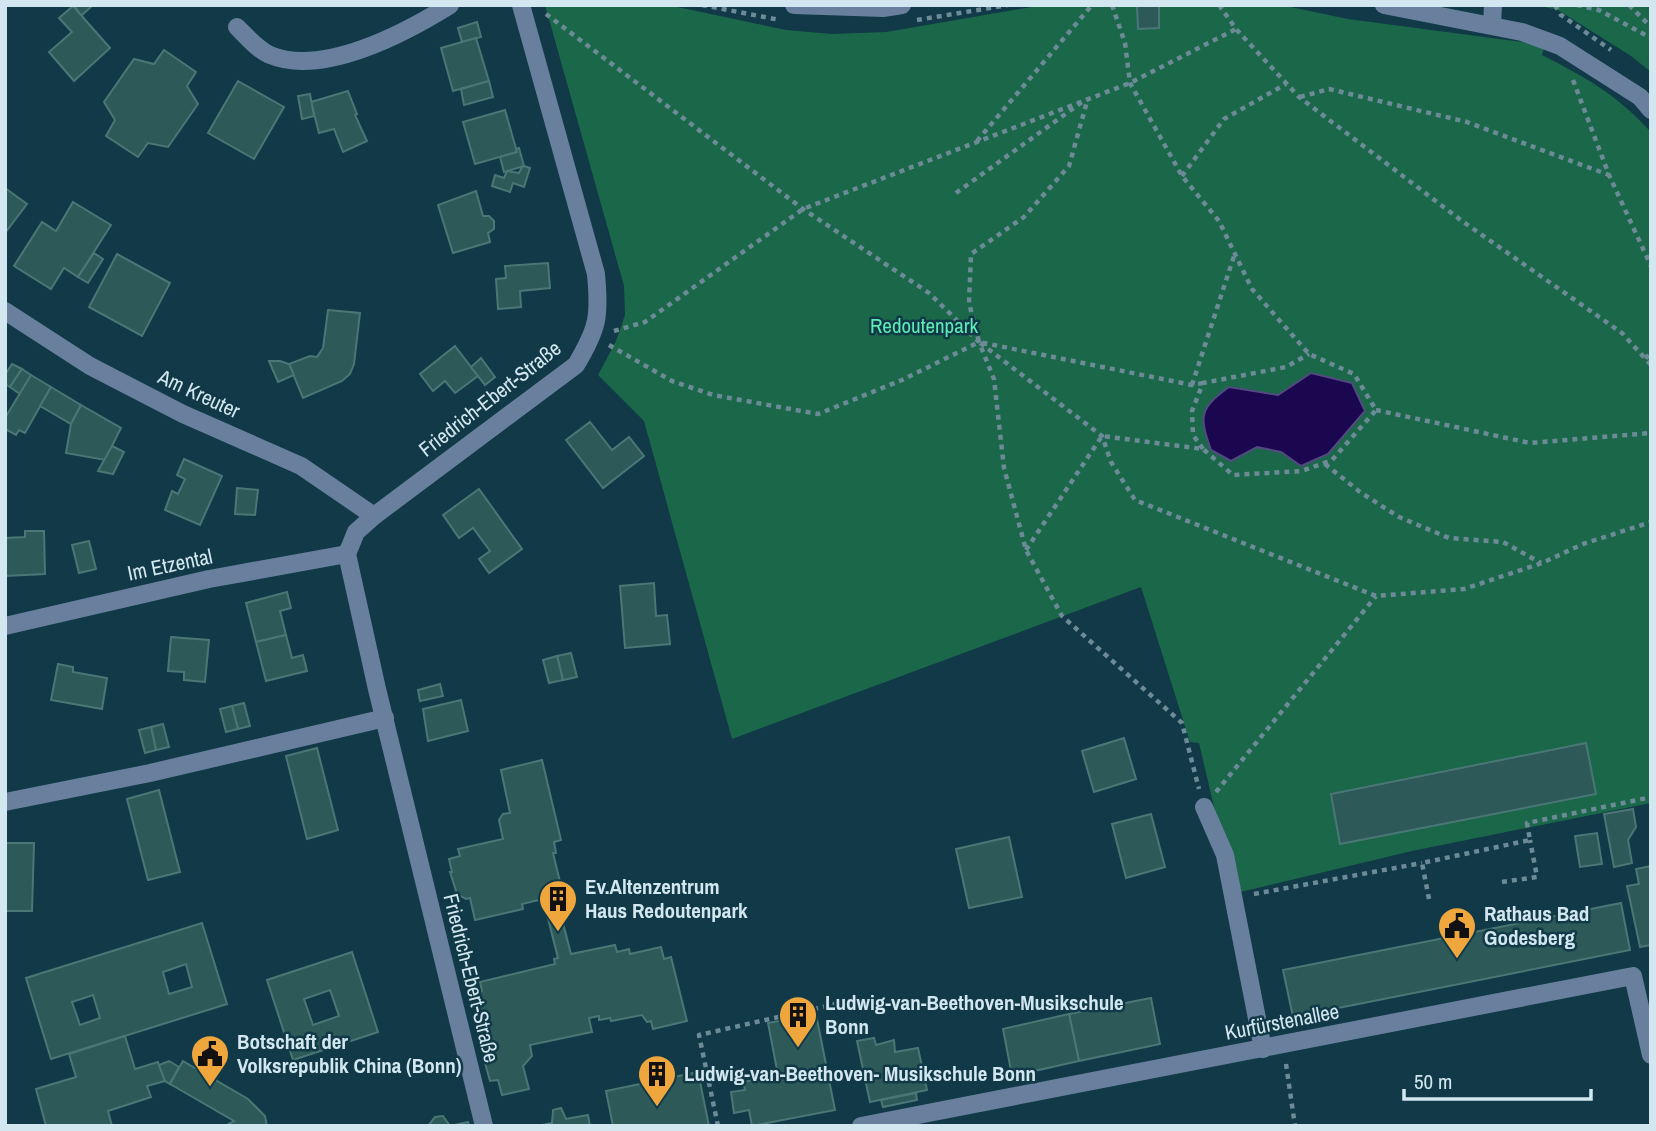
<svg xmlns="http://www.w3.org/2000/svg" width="1656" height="1131" font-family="'Archivo Narrow',sans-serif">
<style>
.green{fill:#1a674a;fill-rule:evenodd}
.water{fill:#1b0750;stroke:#524a80;stroke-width:2}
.building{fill:#2d5a58;stroke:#4a7776;stroke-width:2;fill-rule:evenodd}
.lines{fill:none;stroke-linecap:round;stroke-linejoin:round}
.path{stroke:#6c8b96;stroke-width:4.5;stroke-dasharray:5 5;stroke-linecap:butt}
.minor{stroke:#68809e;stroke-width:18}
.labels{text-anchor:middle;stroke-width:5;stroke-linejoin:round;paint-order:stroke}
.park-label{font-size:21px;fill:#5decb3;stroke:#113947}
.street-label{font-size:21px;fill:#d2e7ef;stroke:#113947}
.poi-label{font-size:21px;font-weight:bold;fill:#d2e7ef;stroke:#113947;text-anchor:start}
</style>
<rect width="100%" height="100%" fill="#113947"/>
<g class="green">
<path d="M545,5H668L786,30L832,34L886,32L1043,5H1281L1348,19L1545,45L1542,55C1587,78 1616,94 1651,132V803L1412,851L1232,894L1225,854L1199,743L1190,742L1141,587L732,739L644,421L598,375L616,341L625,315L624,286ZM1311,373L1365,411L1328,454L1301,466L1281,452L1257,447L1248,389L1278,395Z"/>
<polygon points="1535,5 1651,5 1651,72 1631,56 1558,10"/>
</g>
<path class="water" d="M1311,373L1352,383L1365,411L1328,454L1301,466L1281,452L1257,447L1231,461L1211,450C1199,416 1199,409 1229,387L1278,395Z"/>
<g class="building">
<polygon points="74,5 93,5 81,16"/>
<polygon points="1137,5 1159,5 1159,28 1138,29"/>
<polygon points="73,6 110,48 74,81 49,52 72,32 59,18"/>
<polygon points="477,22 481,37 462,42 458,28"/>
<polygon points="476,38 489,81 453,91 441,48"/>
<polygon points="164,50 196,72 187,86 198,104 168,147 148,143 138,157 106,136 115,120 104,102 134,59 154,64"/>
<polygon points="238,81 284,107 254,159 208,133"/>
<polygon points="489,81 493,97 464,105 461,89"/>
<polygon points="348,91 357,114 355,115 367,141 343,152 334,129 319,133 311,102"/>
<polygon points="310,94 314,116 302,119 298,96"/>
<polygon points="505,110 517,152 475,164 463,122"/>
<polygon points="519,148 524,166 504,172 500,157 517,152 516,149"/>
<polygon points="524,166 530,168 524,187 513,183 510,192 492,186 495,175 504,178 507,171 519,173 522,167"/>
<polygon points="5,188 27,204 5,233"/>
<polygon points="476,191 483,216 489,216 494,221 494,229 488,233 490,242 453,253 438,205"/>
<polygon points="73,202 111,225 78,277 64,268 51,289 14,266 42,222 56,231"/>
<polygon points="94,253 103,259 88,283 78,277"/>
<polygon points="117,254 170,283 142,336 89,307"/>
<polygon points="548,263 550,288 520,291 521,307 498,309 496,279 506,278 505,266"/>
<polygon points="328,310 360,313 354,364 350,374 342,381 303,398 289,364 310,356 317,357 323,348"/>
<polygon points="455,346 478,376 455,393 445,381 433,391 420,374"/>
<polygon points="481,358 495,377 485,385 471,367"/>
<polygon points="269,361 280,361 289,364 294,375 278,382"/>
<polygon points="12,364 22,369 10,387 5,384 5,375"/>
<polygon points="22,369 31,375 20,394 10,387"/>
<polygon points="31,375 51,387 25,433 19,430 16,435 5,429 5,418"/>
<polygon points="51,387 81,405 71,424 40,406"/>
<polygon points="81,405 121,428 105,460 66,453 71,424"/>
<polygon points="590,422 612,450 629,437 644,456 603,488 566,440"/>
<polygon points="112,446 124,452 113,474 98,471"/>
<polygon points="184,459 222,476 200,525 165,510 172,491 178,494 185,479 177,475"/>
<polygon points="237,488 258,490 255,515 235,514"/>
<polygon points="479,489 522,549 489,573 479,559 490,551 473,528 459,538 443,515"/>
<polygon points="25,531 44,531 45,574 5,576 5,538 25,537"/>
<polygon points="89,541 96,569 79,573 72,545"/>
<polygon points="654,583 656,616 667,615 670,644 625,648 620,586"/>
<polygon points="287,592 291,608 280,611 286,635 256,642 246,603"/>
<polygon points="286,635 292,658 303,655 307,671 266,681 256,642"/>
<polygon points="171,637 209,640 205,682 184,680 184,672 168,671"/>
<polygon points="571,653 577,677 563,680 557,656"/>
<polygon points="557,656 563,680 549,683 543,660"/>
<polygon points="58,664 73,667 73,672 107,678 102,709 51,700"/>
<polygon points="440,684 443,696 420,701 418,690"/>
<polygon points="461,700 468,731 428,741 423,709"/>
<polygon points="244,703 250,726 238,729 232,706"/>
<polygon points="232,706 238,729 226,732 220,709"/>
<polygon points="163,724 169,747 156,750 151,727"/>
<polygon points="151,727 156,750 145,753 139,730"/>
<polygon points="1124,738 1136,779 1094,792 1082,751"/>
<polygon points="1586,743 1596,794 1340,844 1331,794"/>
<polygon points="317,748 338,830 307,839 286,756"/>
<polygon points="542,760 561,840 554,842 556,853 553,853 563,894 556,896 571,954 615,945 617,952 629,949 630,954 661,947 664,959 671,957 687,1021 653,1029 651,1021 647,1022 642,1015 611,1021 610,1018 599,1020 599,1016 589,1018 592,1032 530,1045 532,1056 523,1066 529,1089 502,1095 498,1080 490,1081 483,1056 489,1054 473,994 482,991 480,982 555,964 554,959 558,958 543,899 522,904 523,909 475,920 470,898 466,899 457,894 450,872 452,872 449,859 460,856 458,849 503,839 499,820 503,814 510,813 501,770"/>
<polygon points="159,790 180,872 148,880 127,799"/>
<polygon points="1633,809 1636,827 1628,840 1632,863 1614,867 1604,814"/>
<polygon points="1151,814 1165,867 1126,878 1112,824"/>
<polygon points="1597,833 1602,864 1580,867 1575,836"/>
<polygon points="1009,837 1022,897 969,908 956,849"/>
<polygon points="5,843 34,843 32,911 5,911"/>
<polygon points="1651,866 1651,945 1640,947 1627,886 1639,884 1636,869"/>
<polygon points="1621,903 1630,950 1293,1017 1283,970"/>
<path d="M202,923L227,1004L51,1059L26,978ZM186,964L192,987L169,994L163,972ZM93,995L100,1018L80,1025L72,1002Z"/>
<path d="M352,952L378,1032L293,1060L267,980ZM330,990L339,1016L313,1025L304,999Z"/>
<polygon points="1151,998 1160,1044 1079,1061 1069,1014"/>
<polygon points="816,1014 835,1110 752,1126 749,1110 734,1113 731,1092 745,1090 743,1082 778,1075 768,1023"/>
<polygon points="1069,1014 1079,1061 1012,1076 1003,1029"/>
<polygon points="125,1036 135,1069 158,1062 165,1081 147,1086 151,1097 108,1111 112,1126 46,1126 36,1089 76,1077 69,1054"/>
<polygon points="874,1038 876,1045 894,1040 895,1052 918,1048 927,1090 870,1102 857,1041"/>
<polygon points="169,1061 179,1067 170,1084 165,1081 159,1065"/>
<polygon points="183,1061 248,1099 265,1116 267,1126 225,1126 234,1121 170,1084"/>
<polygon points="698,1072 709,1126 613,1126 606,1091"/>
<polygon points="916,1093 917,1100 883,1107 881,1100"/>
<polygon points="561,1108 566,1119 588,1115 590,1126 537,1126 552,1123 553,1110"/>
<polygon points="443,1116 450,1126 468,1122 469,1126 428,1126 435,1117"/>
</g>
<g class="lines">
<g class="path">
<polyline points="702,5 780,20"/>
<polyline points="1219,5 1236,29 1299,97 1462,221 1622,333 1651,365"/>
<polyline points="1555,5 1561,15 1611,50"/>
<polyline points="1577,5 1599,10 1651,38"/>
<polyline points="1629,5 1651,27"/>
<polyline points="546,14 803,209 929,293 979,342 994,379 1004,468 1026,550 1062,616 1182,723 1199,789"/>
<polyline points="917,20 1008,5"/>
<polyline points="1573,80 1609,175 1651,266"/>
<polyline points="1300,97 1329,89 1467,122 1609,175"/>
<polyline points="977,141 1092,5"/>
<polyline points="1182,176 1224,119 1286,84"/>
<polyline points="956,193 1082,102"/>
<polyline points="614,331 645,322 803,209 1130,83 1236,29"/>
<polyline points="609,345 672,381 713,395 818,414 902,380 979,342 969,303 971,254 1024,217 1069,166 1088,98"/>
<polyline points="1646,359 1651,350"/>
<polyline points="1203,383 1192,385 979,342 1102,436 1111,462 1135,500 1376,596 1464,589 1542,563 1583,544 1651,522"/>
<polyline points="1192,385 1234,256"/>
<polyline points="1376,410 1530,443 1651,433"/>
<polyline points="1203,449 1193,435 1192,411 1203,383 1286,367 1309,354"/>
<polyline points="1325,464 1360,492 1399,517 1449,538 1503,542 1541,563"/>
<polyline points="1026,550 1102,436 1203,449 1233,475 1302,471 1332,460 1376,410 1354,374 1309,354 1252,289 1219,221 1182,176 1130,83 1125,43 1112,5"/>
<polyline points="1216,792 1376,596"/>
<polyline points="1502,882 1537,877 1530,840"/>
<polyline points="1254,894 1422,863"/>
<polyline points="1429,899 1422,863 1530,840 1527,823 1647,798"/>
<polyline points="1286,1064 1295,1126"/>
<polyline points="718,1126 699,1035 836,1004"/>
</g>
<g class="minor">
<polyline points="794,5 883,8 902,5"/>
<polyline points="1384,5 1522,32 1560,46 1640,97 1651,110"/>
<polyline points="1492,25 1493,5"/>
<path d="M237,27C247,37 257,49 270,55C323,77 405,33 450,5"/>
<polyline points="5,311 90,366 183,414 301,466 374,516"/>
<polyline points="5,626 209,579 347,554"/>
<polyline points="5,802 150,773 385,718"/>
<polyline points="1204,807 1225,855 1263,1049"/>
<path d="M484,1126L377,689L347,554L356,532L374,516L576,365C598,328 600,317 596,274L521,5"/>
<polyline points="861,1126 1633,976 1651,1055"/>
</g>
</g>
<defs>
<symbol id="building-pin" viewBox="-11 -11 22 30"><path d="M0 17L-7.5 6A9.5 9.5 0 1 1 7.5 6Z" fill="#efa73d" stroke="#113947"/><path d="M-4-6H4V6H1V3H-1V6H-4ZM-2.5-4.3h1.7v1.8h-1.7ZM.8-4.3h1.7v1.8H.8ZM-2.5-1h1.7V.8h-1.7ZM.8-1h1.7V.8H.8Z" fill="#111"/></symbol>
<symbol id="civic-pin" viewBox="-11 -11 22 30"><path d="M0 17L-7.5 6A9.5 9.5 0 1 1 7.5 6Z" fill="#efa73d" stroke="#113947"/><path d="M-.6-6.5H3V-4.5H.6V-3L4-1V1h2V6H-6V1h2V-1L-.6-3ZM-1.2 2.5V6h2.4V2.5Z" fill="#111"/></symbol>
</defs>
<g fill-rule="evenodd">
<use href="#building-pin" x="536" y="877" width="44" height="60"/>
<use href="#civic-pin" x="1435" y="904" width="44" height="60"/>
<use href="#building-pin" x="776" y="993" width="44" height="60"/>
<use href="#civic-pin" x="188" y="1032" width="44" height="60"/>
<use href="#building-pin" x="635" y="1052" width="44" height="60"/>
</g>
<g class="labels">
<g class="park-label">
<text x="924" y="333">Redoutenpark</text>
</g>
<g class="street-label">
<text transform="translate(199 394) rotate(25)" y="7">Am Kreuter</text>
<text transform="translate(490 399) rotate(-38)" y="7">Friedrich-Ebert-Straße</text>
<text transform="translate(170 565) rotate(-12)" y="7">Im Etzental</text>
<text transform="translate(471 978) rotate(76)" y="7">Friedrich-Ebert-Straße</text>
<text transform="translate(1282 1022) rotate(-11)" y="7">Kurfürstenallee</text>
</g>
<g class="poi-label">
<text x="585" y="894">Ev.Altenzentrum<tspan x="585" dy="24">Haus Redoutenpark</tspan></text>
<text x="1484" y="921">Rathaus Bad<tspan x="1484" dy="24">Godesberg</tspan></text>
<text x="825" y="1010">Ludwig-van-Beethoven-Musikschule<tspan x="825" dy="24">Bonn</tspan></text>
<text x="237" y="1049">Botschaft der<tspan x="237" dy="24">Volksrepublik China (Bonn)</tspan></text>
<text x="684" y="1081">Ludwig-van-Beethoven- Musikschule Bonn</text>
</g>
</g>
<rect width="1656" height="1131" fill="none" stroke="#d2e7ef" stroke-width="14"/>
<path d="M1404 1089v10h187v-10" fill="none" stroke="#d2e7ef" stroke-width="3.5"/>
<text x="1414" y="1089" font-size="21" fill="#d2e7ef" stroke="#113947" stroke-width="5" paint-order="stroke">50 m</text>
</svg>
